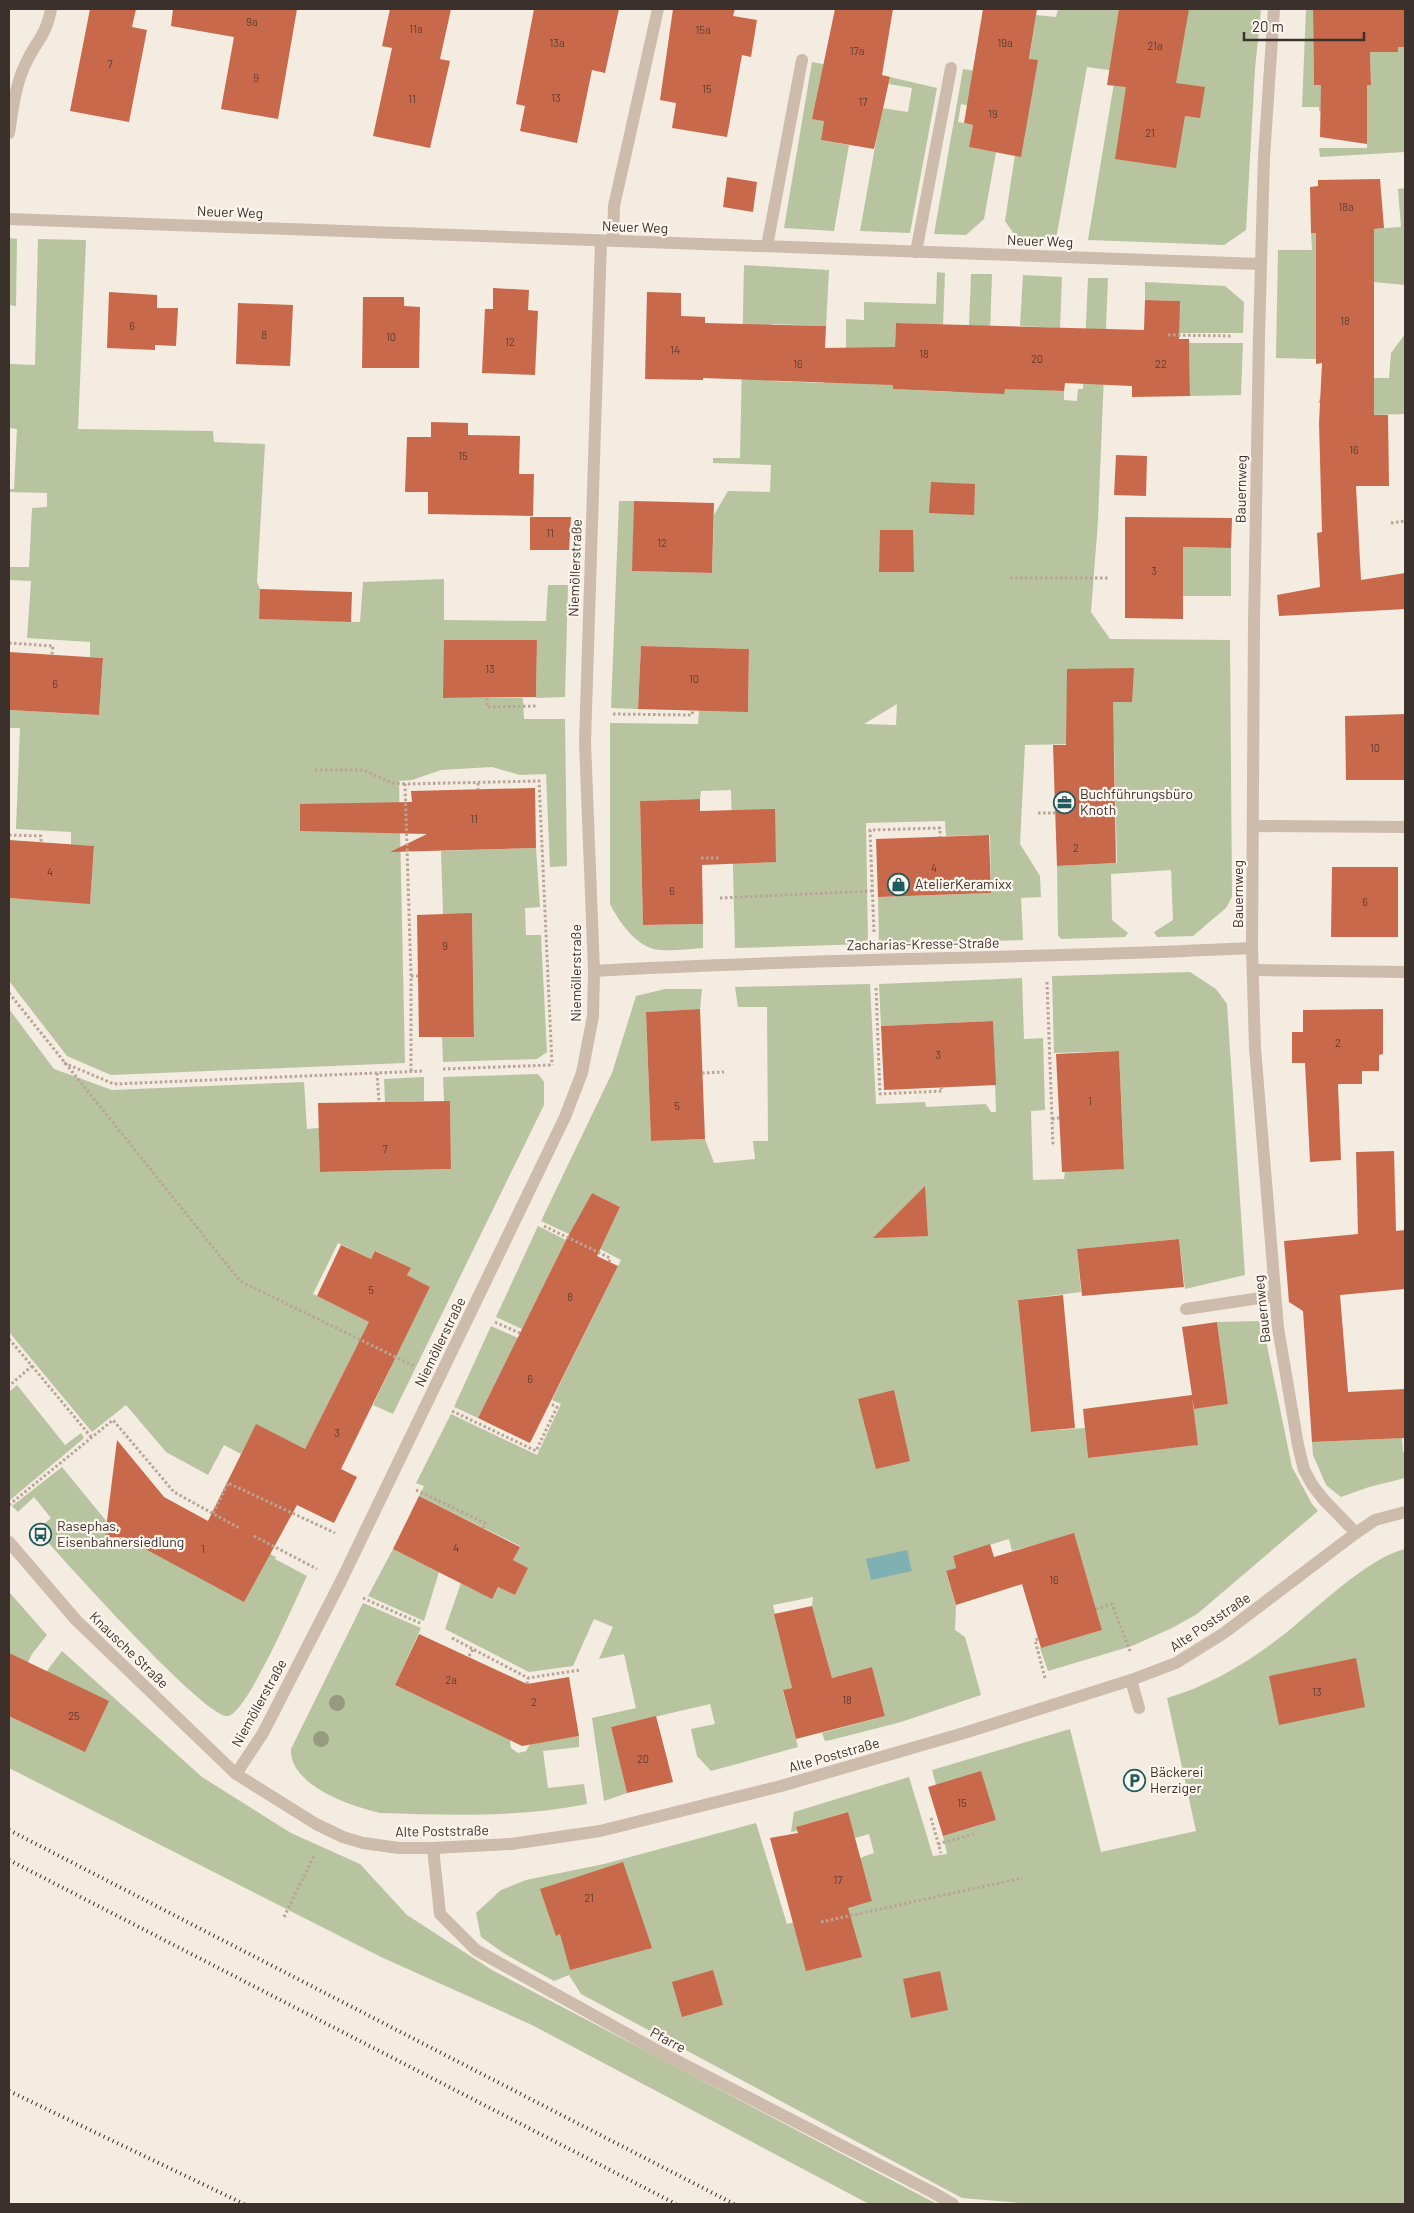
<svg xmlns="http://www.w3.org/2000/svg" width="1414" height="2213" font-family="Barlow,sans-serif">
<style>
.green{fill:#b8c4a0;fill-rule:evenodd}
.water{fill:#7fb0b2}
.building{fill:#c8694b}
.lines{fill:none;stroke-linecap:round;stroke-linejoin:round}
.path{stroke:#b9a596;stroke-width:3;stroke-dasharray:2.5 2.5;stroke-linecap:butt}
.minor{stroke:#cdbbac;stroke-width:12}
.rail{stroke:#3b302b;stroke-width:4;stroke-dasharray:1 4;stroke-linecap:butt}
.tree{fill:#969b7f}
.labels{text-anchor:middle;stroke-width:4.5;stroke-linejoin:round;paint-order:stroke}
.number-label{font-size:11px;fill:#5e3e33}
.street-label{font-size:14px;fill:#3b302b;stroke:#fbf5ee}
.poi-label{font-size:14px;fill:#3b302b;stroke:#fbf5ee;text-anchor:start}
</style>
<rect width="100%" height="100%" fill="#f4ebe1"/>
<g class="green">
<polygon points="1058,9 1261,9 1255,69 1246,230 1224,245 1088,240 1116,71 1087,67 1056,239 1016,237 1005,221 1036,15 1056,17"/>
<polygon points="1306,9 1313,9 1314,85 1371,85 1370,52 1398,52 1398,47 1405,47 1405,152 1320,157 1319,148 1367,148 1367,112 1319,111 1319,107 1302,107"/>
<polygon points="812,62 833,66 821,140 849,145 834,231 784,228"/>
<polygon points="963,69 982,72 976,107 961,104 958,122 973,125 969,147 996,152 984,219 966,235 934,234"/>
<polygon points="890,77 937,88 910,233 860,231 882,108 908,112 912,88 889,84"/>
<polygon points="1405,188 1405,285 1374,282 1316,283 1316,359 1276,358 1278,250 1312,250 1311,233 1401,227 1398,189"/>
<polygon points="9,238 17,239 16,306 9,305"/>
<polygon points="38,239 86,240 78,429 213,431 214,442 265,444 257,582 260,589 259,619 360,622 363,582 444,579 444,620 546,621 548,585 568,585 565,697 536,698 537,640 444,640 444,698 523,698 524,719 565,719 567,866 550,867 546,774 520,775 492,767 441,770 412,780 399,781 405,1063 111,1075 67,1056 9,981 9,898 90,903 94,846 71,845 71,832 16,829 20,728 9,728 9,710 99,715 103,658 90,657 90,642 27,638 31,581 9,580 9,567 29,567 32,508 47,507 47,493 9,492 9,489 14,489 17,429 9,428 9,370 10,364 35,365"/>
<path d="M744,265L829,270L826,326L772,324L771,381L824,383L846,348V319L864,320V302L936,304L937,272L945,273L943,325L896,323L893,389L952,392V383L969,327L971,274H992L990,333L1006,388L1064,391V400L1077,401L1078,389H1083L1088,278H1108L1098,521L1091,612L1110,639L1230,640L1232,897L1226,908L1193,936L1157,937L1154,932L1173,920L1171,870L1111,874L1112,920L1128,933L1125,937L1061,939L1058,935L1057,866L1117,863L1114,743L1025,745L1020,844L1040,876L1041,897L1021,898L1023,940L879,944L878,897L991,893L990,835L946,836L945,821L866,823L868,944L735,948L731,790L701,791L700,799L640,801L643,925L703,924V948C689,949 674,951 660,950C638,949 619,922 610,904V723L698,724L699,710L748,711L749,649L641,646L638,709L611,708L619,501H634L633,571L712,573L714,515L728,491L770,492L771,465L713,463V458H740ZM880,530H913V572H880ZM897,704L896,725L864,724Z"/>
<polygon points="1023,275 1062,277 1060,328 1020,326"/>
<polygon points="1145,282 1225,286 1244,302 1243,333 1179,333 1179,301 1145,300"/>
<polygon points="1405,334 1405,414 1341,416 1340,401 1318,403 1321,396 1370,378 1389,378 1391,353"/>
<polygon points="1189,343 1243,343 1241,395 1190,396"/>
<polygon points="1183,547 1231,548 1231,596 1183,596"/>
<polygon points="536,848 540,907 525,908 526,935 541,935 547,1052 537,1059 443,1062 442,1037 474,1036 472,914 443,914 441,851"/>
<polygon points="1190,972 1216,989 1227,1004 1245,1275 1185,1289 1179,1239 1077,1249 1081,1292 1018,1300 1031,1432 1085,1428 1088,1458 1197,1445 1193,1409 1228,1404 1217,1322 1262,1321 1292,1467 1312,1504 1318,1511 1197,1614 1172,1628 1132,1646 1048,1671 1040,1648 1102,1630 1074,1534 1012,1551 1009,1539 953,1556 956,1568 946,1572 956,1605 955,1630 965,1637 981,1695 901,1722 831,1740 825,1741 822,1733 885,1716 872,1667 832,1678 812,1606 813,1597 773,1605 792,1688 783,1691 798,1747 711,1771 697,1756 691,1729 715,1724 710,1704 611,1727 627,1793 604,1801 592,1718 636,1708 624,1654 599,1659 613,1627 594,1619 573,1666 529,1672 445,1629 461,1583 492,1598 498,1587 515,1595 527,1568 513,1560 520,1546 419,1496 424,1486 416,1483 451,1414 537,1455 561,1404 552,1400 621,1260 600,1249 620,1207 592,1193 571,1235 541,1221 612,1073 636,996 665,989 702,989 700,1009 646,1012 651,1141 705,1139 714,1163 755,1159 753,1141 768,1141 767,1007 738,1007 735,987 870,984 876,1104 925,1102 926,1107 986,1104 991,1112 996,1112 993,1021 881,1026 879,984 1022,978 1024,1039 1043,1038 1045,1110 1031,1111 1033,1180 1064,1179 1065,1171 1124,1168 1119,1051 1054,1053 1052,976"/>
<path d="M9,1009L54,1069L112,1090L304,1082L307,1129L319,1128L320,1172L451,1169L450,1101H444L443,1077L538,1074L544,1082V1105L393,1414L373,1405L391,1367L356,1348L305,1449L256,1425L241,1454L224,1445L208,1475L166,1452L126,1405L92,1432L9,1332ZM338,1243L371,1259L376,1251L410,1268L407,1275L430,1287L404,1339L313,1294Z"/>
<polygon points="424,1077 424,1101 385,1102 384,1079"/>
<polygon points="538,1226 566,1240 522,1329 496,1317"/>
<polygon points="491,1326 518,1338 478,1418 454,1407"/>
<polygon points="17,1385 65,1445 81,1433 84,1438 9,1501 9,1392"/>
<polygon points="1402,1438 1403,1452 1405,1453 1405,1478 1369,1487 1341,1497 1326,1485 1313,1455 1312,1442"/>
<path d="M62,1467L107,1522L106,1530L112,1537H123L270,1554L276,1557L275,1559L307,1576C296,1598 248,1712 228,1716C207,1721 59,1555 37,1530L51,1518L34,1497L18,1512L12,1506Z"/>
<polygon points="393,1549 439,1572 424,1621 368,1596"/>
<path d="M1405,1549V2204H1031L962,2198L581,1994L569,1975L554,1981L505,1954L481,1937L476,1913L501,1890L526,1880L604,1864L756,1823L787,1924L872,1901L860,1858L874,1853L869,1834L855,1838L847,1812L796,1827L797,1831L791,1832L794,1812L909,1777L933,1856L947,1854L943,1836L996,1820L936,1785L932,1770L1070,1729L1101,1852L1196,1831L1167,1698C1210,1686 1252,1660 1287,1632C1317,1608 1369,1557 1405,1549Z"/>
<polygon points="9,1592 47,1635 32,1654 21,1676 40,1685 49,1668 62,1651 202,1777 291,1833 360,1864 407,1915 492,1970 937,2204 869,2204 532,2025 381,1957 9,1768"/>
<path d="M363,1603L421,1628L395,1685L510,1740L511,1748L518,1753L526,1751L530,1744L579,1736V1747L543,1751L548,1788L584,1784L587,1804C519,1818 449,1815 380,1813C350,1806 289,1785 291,1749Z"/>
</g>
<polygon class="water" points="907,1550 912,1571 871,1580 866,1559"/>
<g class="building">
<polygon points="90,9 136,9 132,27 147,30 129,122 70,111"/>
<polygon points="173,9 297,9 278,119 221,109 234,37 171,26"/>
<polygon points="390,9 451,9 440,59 450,61 430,148 373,136 392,48 382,46"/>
<polygon points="534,9 619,9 605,73 592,70 577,143 520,131 525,106 516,104"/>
<polygon points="673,9 735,9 733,16 757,20 751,57 742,55 727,137 672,128 676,103 660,100"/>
<polygon points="835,9 893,9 882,75 890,77 874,149 821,140 824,121 812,119"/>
<polygon points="983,9 1037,9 1029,59 1038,60 1021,157 969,147 973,125 964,123"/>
<polygon points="1119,9 1189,9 1176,83 1205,87 1200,118 1185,116 1176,168 1115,159 1126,87 1107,85"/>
<polygon points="1313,9 1405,9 1405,47 1398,47 1398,52 1370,52 1371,85 1367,85 1367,144 1320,137 1321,85 1314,85"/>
<polygon points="727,177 757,182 753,212 723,207"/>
<polygon points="1380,179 1384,228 1374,229 1374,415 1388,415 1389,486 1356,486 1361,580 1405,573 1405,609 1279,616 1277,595 1320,587 1317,533 1322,532 1319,423 1322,363 1316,364 1316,233 1311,233 1310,187 1318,186 1318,180"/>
<polygon points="493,288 529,290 528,310 538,311 535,375 482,373 485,309 493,309"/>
<polygon points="109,292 157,295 157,308 178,308 176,346 155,345 155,350 107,348"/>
<polygon points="647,292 681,293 681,316 705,317 705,323 826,326 825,348 895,347 896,323 1144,330 1145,300 1180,301 1179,339 1189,339 1190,396 1132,397 1132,386 1065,383 1064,391 1005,389 1004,394 893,389 893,385 703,378 703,380 645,379"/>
<polygon points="363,297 404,297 404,306 420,307 419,368 362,368"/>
<polygon points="238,303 293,305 290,366 236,364"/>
<polygon points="431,422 468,423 468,435 520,436 519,474 534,474 533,516 428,514 428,492 405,492 407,437 431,437"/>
<polygon points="1116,455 1147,456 1146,496 1114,495"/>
<polygon points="931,482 975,484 974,515 929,513"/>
<polygon points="634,501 714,503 712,573 632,571"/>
<polygon points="530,517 571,517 569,550 530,550"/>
<polygon points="1125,517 1232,518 1231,548 1183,547 1183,619 1125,618"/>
<polygon points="880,530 913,530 914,572 879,572"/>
<polygon points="260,589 352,592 351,622 259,619"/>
<polygon points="444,640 537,640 536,697 443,698"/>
<polygon points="641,646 749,649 748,712 638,709"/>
<polygon points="9,652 103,658 99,715 9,710"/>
<polygon points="1134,668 1132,702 1113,702 1116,863 1057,866 1053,745 1066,745 1067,669"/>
<polygon points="1405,714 1405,780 1346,780 1345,716"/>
<polygon points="535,788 536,848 390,852 427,834 300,831 300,804 412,802 411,791"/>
<polygon points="700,799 700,811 775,809 776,862 702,865 703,924 643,925 640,801"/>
<polygon points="989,835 991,893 878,897 876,839"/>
<polygon points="9,840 94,846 90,904 9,898"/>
<polygon points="1332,867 1398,867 1398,937 1331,937"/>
<polygon points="472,913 474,1037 419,1037 417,915"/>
<polygon points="700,1009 705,1139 651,1141 646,1012"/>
<polygon points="1383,1009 1383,1054 1379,1055 1379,1071 1362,1071 1362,1084 1338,1084 1341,1160 1310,1162 1305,1063 1292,1063 1292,1032 1303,1032 1303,1010"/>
<polygon points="993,1021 996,1085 884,1090 881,1026"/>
<polygon points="1119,1051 1124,1169 1062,1172 1056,1054"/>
<polygon points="450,1101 451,1169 320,1172 318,1103"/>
<polygon points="1394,1151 1396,1231 1405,1230 1405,1289 1340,1295 1348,1392 1405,1389 1405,1438 1312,1442 1303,1311 1289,1302 1284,1241 1358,1234 1356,1152"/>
<polygon points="925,1186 928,1236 873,1238"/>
<polygon points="592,1193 620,1207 597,1256 618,1266 530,1443 478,1418 566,1240"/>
<polygon points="1179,1239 1184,1287 1082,1296 1077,1249"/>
<polygon points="341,1245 371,1259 375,1251 411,1268 407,1275 430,1287 341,1469 357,1477 334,1523 297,1505 244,1602 123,1537 105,1537 117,1440 164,1497 208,1521 256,1424 305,1449 369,1322 317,1296"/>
<polygon points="1063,1295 1075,1428 1031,1432 1018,1300"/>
<polygon points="1217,1322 1228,1404 1194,1409 1192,1397 1198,1445 1088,1458 1083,1409 1192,1395 1182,1327"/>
<polygon points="894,1390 910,1461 876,1469 858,1399"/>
<polygon points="419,1496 520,1547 513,1560 528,1568 515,1595 498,1587 492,1599 393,1549"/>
<polygon points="1074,1533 1102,1630 1041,1648 1022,1584 956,1605 946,1571 956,1568 953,1556 990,1544 994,1557"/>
<polygon points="812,1606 832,1678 872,1667 885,1716 796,1739 783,1690 792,1688 774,1614"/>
<polygon points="419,1634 527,1684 569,1677 579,1736 522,1746 395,1685"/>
<polygon points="9,1653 109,1701 85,1752 9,1716"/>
<polygon points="1356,1658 1365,1707 1279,1725 1269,1676"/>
<polygon points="656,1716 673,1782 627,1793 611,1727"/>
<polygon points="981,1771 996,1820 943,1836 928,1787"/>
<polygon points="848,1812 872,1901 848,1908 862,1957 806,1971 770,1838 798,1833 796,1827"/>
<polygon points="623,1862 652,1948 570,1970 560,1934 556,1936 540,1889"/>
<polygon points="713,1970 723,2005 682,2017 672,1982"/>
<polygon points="940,1971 948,2010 911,2018 903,1979"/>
</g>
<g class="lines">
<g class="path">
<polyline points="1168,335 1232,336"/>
<polyline points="1391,523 1405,521"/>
<polyline points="1010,578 1110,578"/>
<polyline points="9,643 53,646 52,655"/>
<polyline points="487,698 487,707 538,706"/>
<polyline points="613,714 692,715 693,710"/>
<polyline points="315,770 363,770 392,783 405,784"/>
<polyline points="478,783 478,789"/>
<polyline points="1038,813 1056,813"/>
<polyline points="9,835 41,836 41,842"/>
<polyline points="701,858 720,858"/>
<polyline points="720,898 872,891"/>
<polyline points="874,932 870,830 940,828 940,837"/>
<polyline points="411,976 405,784 539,781 552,1065"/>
<polyline points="1047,982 1053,1147"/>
<polyline points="876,988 880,1094 942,1091 941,1087"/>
<polyline points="9,993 240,1281 414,1366"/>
<polyline points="64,1063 114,1084 424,1071"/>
<polyline points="443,1069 552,1065"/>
<polyline points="411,1071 411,976 418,976"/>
<polyline points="377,1073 379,1102"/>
<polyline points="702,1073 724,1072"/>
<polyline points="1052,1119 1059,1118"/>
<polyline points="544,1226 610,1258 609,1262"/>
<polyline points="495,1322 520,1333"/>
<polyline points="9,1339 32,1366 9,1386"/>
<polyline points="32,1366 92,1438"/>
<polyline points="452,1411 536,1451 557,1407 550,1404"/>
<polyline points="416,1490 485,1523 483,1528"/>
<polyline points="9,1505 113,1420 174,1492 239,1528"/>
<polyline points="213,1513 228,1483 335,1533"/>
<polyline points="254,1536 317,1569"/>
<polyline points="363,1598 422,1624"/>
<polyline points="1096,1609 1112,1604 1130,1651"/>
<polyline points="452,1638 528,1678 580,1670"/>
<polyline points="1038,1639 1035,1640 1045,1678"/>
<polyline points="469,1656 473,1649"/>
<polyline points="527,1684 528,1678"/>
<polyline points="931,1818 941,1853"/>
<polyline points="938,1844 974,1834"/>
<polyline points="284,1917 315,1854"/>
<polyline points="821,1922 1022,1878"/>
</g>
<g class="minor">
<polyline points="1274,9 1264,157 1259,337 1254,624 1252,948 1255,1048 1278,1328 1298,1445 1304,1470 1313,1486 1324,1500 1356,1533"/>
<path d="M9,133C13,109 15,86 25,65C35,42 46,37 51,9"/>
<polyline points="9,219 1260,264"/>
<polyline points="613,241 614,206 658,9"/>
<polyline points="767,246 802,60"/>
<polyline points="916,252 951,68"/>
<polyline points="1253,826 1405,827"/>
<polyline points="1253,970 1405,972"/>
<path d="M594,971C813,958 1033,959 1252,948"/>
<polyline points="1186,1309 1274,1296"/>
<polyline points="9,1542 76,1620 236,1774 316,1824 343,1837 363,1843 399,1848 433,1848 511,1844 600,1831 781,1786 964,1733 1131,1680 1176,1663 1224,1633 1356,1533 1375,1520 1405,1512"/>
<polyline points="1131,1680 1139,1708"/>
<polyline points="236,1774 263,1733 341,1581 565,1117 582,1073 593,1016 594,971 585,742 601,241"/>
<polyline points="433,1848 440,1914 476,1950 660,2052 932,2192 953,2204"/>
</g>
<g class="rail">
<polyline points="9,1830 734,2204"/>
<polyline points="9,1860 676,2204"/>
<polyline points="9,2091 244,2204"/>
</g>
</g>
<g class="tree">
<circle cx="337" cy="1703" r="8"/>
<circle cx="321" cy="1739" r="8"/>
</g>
<defs>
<symbol id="office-ring" viewBox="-11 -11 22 22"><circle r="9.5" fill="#fbf5ee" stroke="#1f5a5e" stroke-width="1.5"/><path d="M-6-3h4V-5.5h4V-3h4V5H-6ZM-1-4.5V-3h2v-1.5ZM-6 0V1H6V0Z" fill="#1f5a5e"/></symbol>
<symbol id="shop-ring" viewBox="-11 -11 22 22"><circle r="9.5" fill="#fbf5ee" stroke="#1f5a5e" stroke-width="1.5"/><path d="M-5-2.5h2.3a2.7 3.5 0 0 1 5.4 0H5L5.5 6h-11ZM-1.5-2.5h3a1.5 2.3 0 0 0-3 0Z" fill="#1f5a5e"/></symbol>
<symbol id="bus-ring" viewBox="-11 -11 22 22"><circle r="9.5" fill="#fbf5ee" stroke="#1f5a5e" stroke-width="1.5"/><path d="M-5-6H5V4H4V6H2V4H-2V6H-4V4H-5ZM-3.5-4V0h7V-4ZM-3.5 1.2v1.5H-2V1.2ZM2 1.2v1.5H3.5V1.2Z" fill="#1f5a5e"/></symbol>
<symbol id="parking-ring" viewBox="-11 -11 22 22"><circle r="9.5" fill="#fbf5ee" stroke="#1f5a5e" stroke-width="1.5"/><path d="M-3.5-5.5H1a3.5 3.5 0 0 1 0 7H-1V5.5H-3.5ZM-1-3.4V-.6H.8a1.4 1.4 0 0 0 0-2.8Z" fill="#1f5a5e"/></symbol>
</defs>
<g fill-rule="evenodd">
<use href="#office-ring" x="1052" y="790" width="25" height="25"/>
<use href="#shop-ring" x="886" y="872" width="25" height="25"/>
<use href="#bus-ring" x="28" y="1522" width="25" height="25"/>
<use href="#parking-ring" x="1122" y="1768" width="25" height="25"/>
</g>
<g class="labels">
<g class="number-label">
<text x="252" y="26">9a</text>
<text x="416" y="33">11a</text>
<text x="703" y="34">15a</text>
<text x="557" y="47">13a</text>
<text x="1005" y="47">19a</text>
<text x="1155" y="50">21a</text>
<text x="857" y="55">17a</text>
<text x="110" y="68">7</text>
<text x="256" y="82">9</text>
<text x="707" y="93">15</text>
<text x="556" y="102">13</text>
<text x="412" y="103">11</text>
<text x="863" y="106">17</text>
<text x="993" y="118">19</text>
<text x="1150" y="137">21</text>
<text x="1346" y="211">18a</text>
<text x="1345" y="325">18</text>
<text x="132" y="330">6</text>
<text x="264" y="339">8</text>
<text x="391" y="341">10</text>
<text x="510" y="346">12</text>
<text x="675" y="354">14</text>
<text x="924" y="358">18</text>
<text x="1037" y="363">20</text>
<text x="798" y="368">16</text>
<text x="1161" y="368">22</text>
<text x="1354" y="454">16</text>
<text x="463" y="460">15</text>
<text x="550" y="537">11</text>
<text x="662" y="547">12</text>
<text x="1154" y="575">3</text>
<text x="490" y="673">13</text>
<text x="694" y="683">10</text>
<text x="55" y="688">6</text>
<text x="1375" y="752">10</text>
<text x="474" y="823">11</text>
<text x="1076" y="852">2</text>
<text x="934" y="872">4</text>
<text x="50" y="876">4</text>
<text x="672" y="895">6</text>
<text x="1365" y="906">6</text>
<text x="445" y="950">9</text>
<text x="1338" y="1047">2</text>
<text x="938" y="1059">3</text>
<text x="1090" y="1105">1</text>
<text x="677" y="1110">5</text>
<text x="385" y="1153">7</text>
<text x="371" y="1294">5</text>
<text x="570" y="1301">8</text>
<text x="530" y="1383">6</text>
<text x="337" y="1437">3</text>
<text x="456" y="1552">4</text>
<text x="203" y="1553">1</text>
<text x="1054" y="1584">16</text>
<text x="451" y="1684">2a</text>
<text x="1317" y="1696">13</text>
<text x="847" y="1704">18</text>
<text x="534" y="1706">2</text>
<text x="74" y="1720">25</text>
<text x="643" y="1763">20</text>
<text x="962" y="1807">15</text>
<text x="838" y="1884">17</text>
<text x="589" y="1902">21</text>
</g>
<g class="street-label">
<text transform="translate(230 212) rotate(2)" y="5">Neuer Weg</text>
<text transform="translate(635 227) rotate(2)" y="5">Neuer Weg</text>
<text transform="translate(1040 241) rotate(2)" y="5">Neuer Weg</text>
<text transform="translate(1241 489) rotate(-89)" y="5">Bauernweg</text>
<text transform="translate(575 568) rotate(-88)" y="5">Niemöllerstraße</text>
<text transform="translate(1238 894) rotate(-90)" y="5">Bauernweg</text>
<text transform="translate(923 944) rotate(-1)" y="5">Zacharias-Kresse-Straße</text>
<text transform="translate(576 973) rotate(-90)" y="5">Niemöllerstraße</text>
<text transform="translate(1262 1309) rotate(-96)" y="5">Bauernweg</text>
<text transform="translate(440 1342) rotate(-64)" y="5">Niemöllerstraße</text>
<text transform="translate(1210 1622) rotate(-34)" y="5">Alte Poststraße</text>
<text transform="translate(129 1650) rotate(44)" y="5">Knausche Straße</text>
<text transform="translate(259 1703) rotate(-61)" y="5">Niemöllerstraße</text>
<text transform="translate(834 1755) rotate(-16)" y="5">Alte Poststraße</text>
<text transform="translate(442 1831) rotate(-1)" y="5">Alte Poststraße</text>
<text transform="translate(668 2040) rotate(28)" y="5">Pfarre</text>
</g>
<g class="poi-label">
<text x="1080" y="799">Buchführungsbüro<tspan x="1080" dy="16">Knoth</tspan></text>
<text x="915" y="889">AtelierKeramixx</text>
<text x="57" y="1531">Rasephas,<tspan x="57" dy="16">Eisenbahnersiedlung</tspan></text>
<text x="1150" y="1777">Bäckerei<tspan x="1150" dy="16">Herziger</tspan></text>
</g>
</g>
<rect width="1414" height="2213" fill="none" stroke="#3b302b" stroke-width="20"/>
<path d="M1244 32v8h120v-8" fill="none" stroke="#3b302b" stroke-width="2.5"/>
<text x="1252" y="32" font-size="15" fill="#3b302b" stroke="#fbf5ee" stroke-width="4" paint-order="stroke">20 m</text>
</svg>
